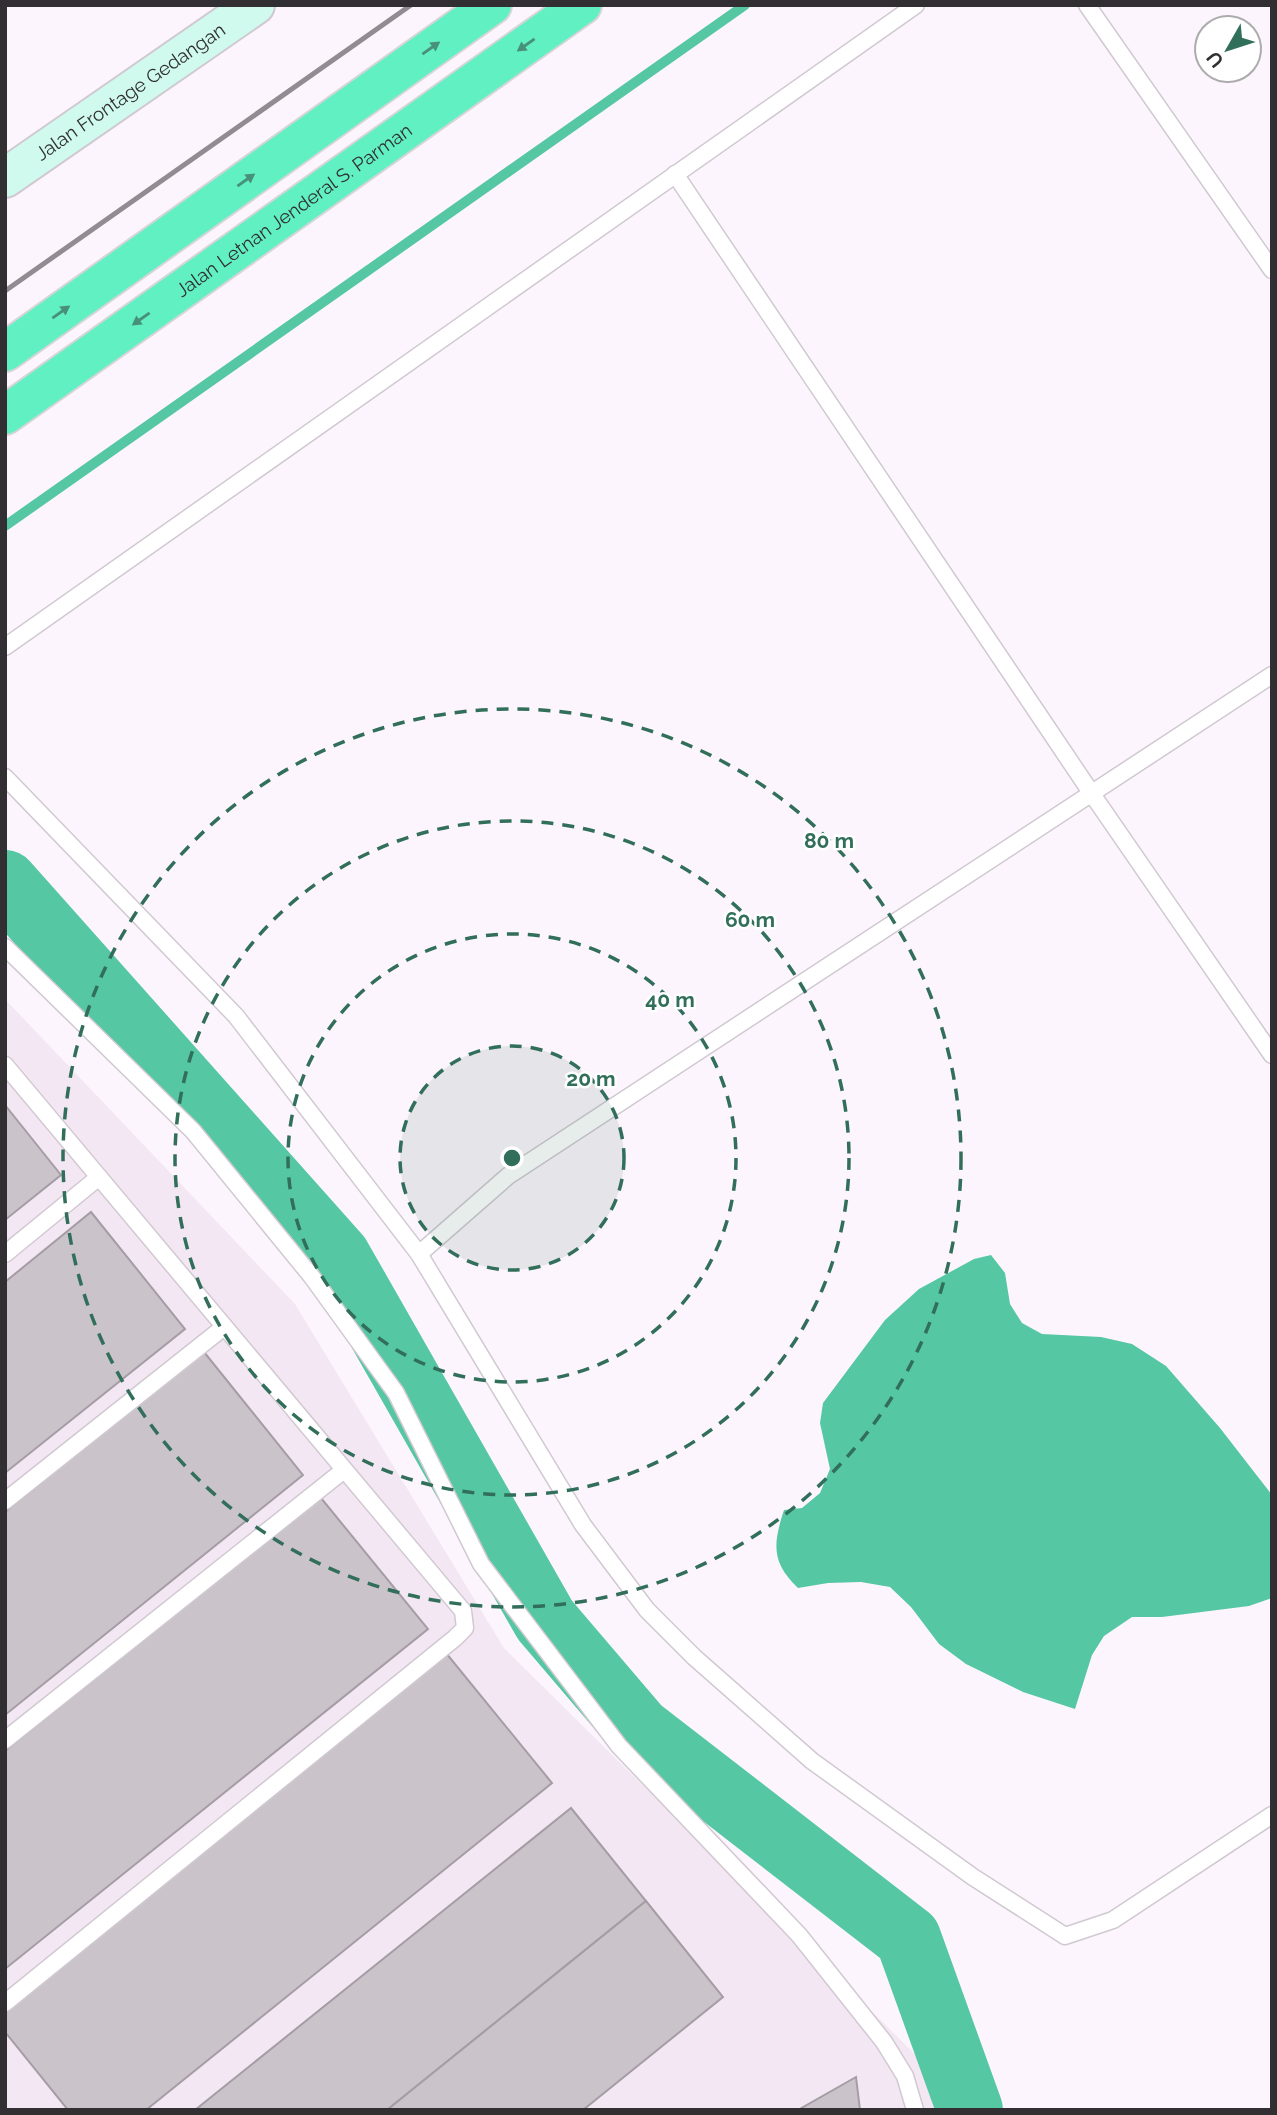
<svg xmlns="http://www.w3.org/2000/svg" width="1277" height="2115" font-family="Raleway,sans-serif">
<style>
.built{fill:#f4e7f4}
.water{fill:#55c7a2}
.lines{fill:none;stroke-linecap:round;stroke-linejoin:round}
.stream{stroke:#55c7a2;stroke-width:10}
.river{stroke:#55c7a2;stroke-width:66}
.building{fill:#cac3ca;stroke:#a59da5;stroke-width:2}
.lane-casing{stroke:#d1c9d1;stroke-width:19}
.secondary-casing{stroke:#d1c9d1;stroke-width:42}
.highway-casing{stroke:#d6d5d6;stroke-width:42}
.lane{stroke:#fff;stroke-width:16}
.secondary{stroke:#cffaed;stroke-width:38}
.highway{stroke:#60f0c2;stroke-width:38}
.rail{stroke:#928c92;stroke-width:5}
.oneway{fill:#49907a}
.ring{fill:none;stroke:#326f5a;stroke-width:3.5;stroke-dasharray:12 9}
.labels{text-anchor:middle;stroke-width:5;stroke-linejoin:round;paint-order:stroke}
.street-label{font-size:19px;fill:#322f32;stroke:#fff}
.centre{fill:#326f5a;stroke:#fff;stroke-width:3.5}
.ring-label{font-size:21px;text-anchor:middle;font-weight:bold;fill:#326f5a;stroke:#fff;stroke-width:5;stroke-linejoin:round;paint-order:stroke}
</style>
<rect width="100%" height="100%" fill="#fdf5fd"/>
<polygon class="built" points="5,999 295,1304 504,1648 926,2065 935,2110 5,2110"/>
<path class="water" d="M991,1255L1005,1273L1010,1304L1022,1323L1042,1334L1101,1337L1132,1344L1166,1366L1220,1428L1272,1495V1598L1249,1606L1162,1617H1132L1104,1636L1092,1655L1075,1709L1023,1692L966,1664L939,1644L911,1607L890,1587L861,1582L828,1583L798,1588C771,1562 773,1544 784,1510L802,1508L820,1493L830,1469L820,1423L823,1403L885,1320L919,1289L974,1259Z"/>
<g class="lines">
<polyline class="stream" points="5,526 745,5"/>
<polyline class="river" points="5,883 338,1257 545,1620 638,1729 908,1938 970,2110"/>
</g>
<g class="building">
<polygon points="5,1105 61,1175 5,1220"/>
<polygon points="91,1212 185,1329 5,1473 5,1282"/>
<polygon points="204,1352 303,1475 5,1715 5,1512"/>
<polygon points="321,1498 428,1629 5,1969 5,1751"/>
<polygon points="446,1653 552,1783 146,2110 68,2110 5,2032 5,2008"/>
<polygon points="571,1808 646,1901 387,2110 195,2110"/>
<polygon points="646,1901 723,1997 583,2110 387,2110"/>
<polygon points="856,2077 860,2110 798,2110"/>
</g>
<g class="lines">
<defs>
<g id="lane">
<polyline points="1087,5 1272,270"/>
<polyline points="675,174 1092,794 1272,1055"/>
<polyline points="5,647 916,5"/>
<polyline points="5,777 236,1016 419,1254 583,1525 647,1610 694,1657 812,1761 973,1877 1065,1936 1113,1920 1272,1815"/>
<polyline points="5,947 193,1131 312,1277 396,1393 481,1564 619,1746 799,1935 884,2042 905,2076 915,2110"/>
<polyline points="5,1065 463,1611 465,1628 455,1638 5,2003"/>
<polyline points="5,1254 99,1177"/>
<polyline points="419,1254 508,1176 1272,675"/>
<polyline points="5,1501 224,1327"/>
<polyline points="5,1740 344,1470"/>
</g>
<g id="secondary">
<path id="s1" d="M5,178L255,5"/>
</g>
<g id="highway">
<polyline points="5,352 492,5"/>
<path id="s2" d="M5,415L582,5"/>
</g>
</defs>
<use href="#lane" class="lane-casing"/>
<use href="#secondary" class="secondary-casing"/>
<use href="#highway" class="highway-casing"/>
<use href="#lane" class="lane"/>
<use href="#secondary" class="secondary"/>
<use href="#highway" class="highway"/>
<polyline class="rail" points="5,291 411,5"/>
</g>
<defs><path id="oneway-solid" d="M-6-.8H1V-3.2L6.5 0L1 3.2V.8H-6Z" transform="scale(1.75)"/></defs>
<g class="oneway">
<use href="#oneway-solid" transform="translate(526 45) rotate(145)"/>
<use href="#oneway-solid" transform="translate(431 48) rotate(-35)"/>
<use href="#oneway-solid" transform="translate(246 180) rotate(-35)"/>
<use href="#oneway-solid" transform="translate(61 312) rotate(-35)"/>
<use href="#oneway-solid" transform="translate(141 319) rotate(145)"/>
</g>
<circle cx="512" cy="1158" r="112" fill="#326f5a" fill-opacity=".12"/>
<g class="ring">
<circle cx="512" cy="1158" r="112"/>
<circle cx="512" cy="1158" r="224"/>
<circle cx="512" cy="1158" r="337"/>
<circle cx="512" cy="1158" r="449"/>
</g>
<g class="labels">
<g class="street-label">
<text dy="7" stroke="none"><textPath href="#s1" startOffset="152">Jalan Frontage Gedangan</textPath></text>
<text dy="7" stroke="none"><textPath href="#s2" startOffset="354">Jalan Letnan Jenderal S. Parman</textPath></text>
</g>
</g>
<circle cx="512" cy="1158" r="10" class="centre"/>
<g class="ring-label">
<text x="829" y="848">80 m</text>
<text x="750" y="927">60 m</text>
<text x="670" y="1007">40 m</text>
<text x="591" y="1086">20 m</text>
</g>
<rect width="1277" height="2115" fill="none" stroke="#322f32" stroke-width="14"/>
<g transform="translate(1228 49) rotate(231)"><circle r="33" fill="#ffffff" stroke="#adacad" stroke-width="2"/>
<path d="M0-5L12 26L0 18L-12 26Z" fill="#326f5a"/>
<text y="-10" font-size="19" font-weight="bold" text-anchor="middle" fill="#322f32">U</text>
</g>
</svg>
